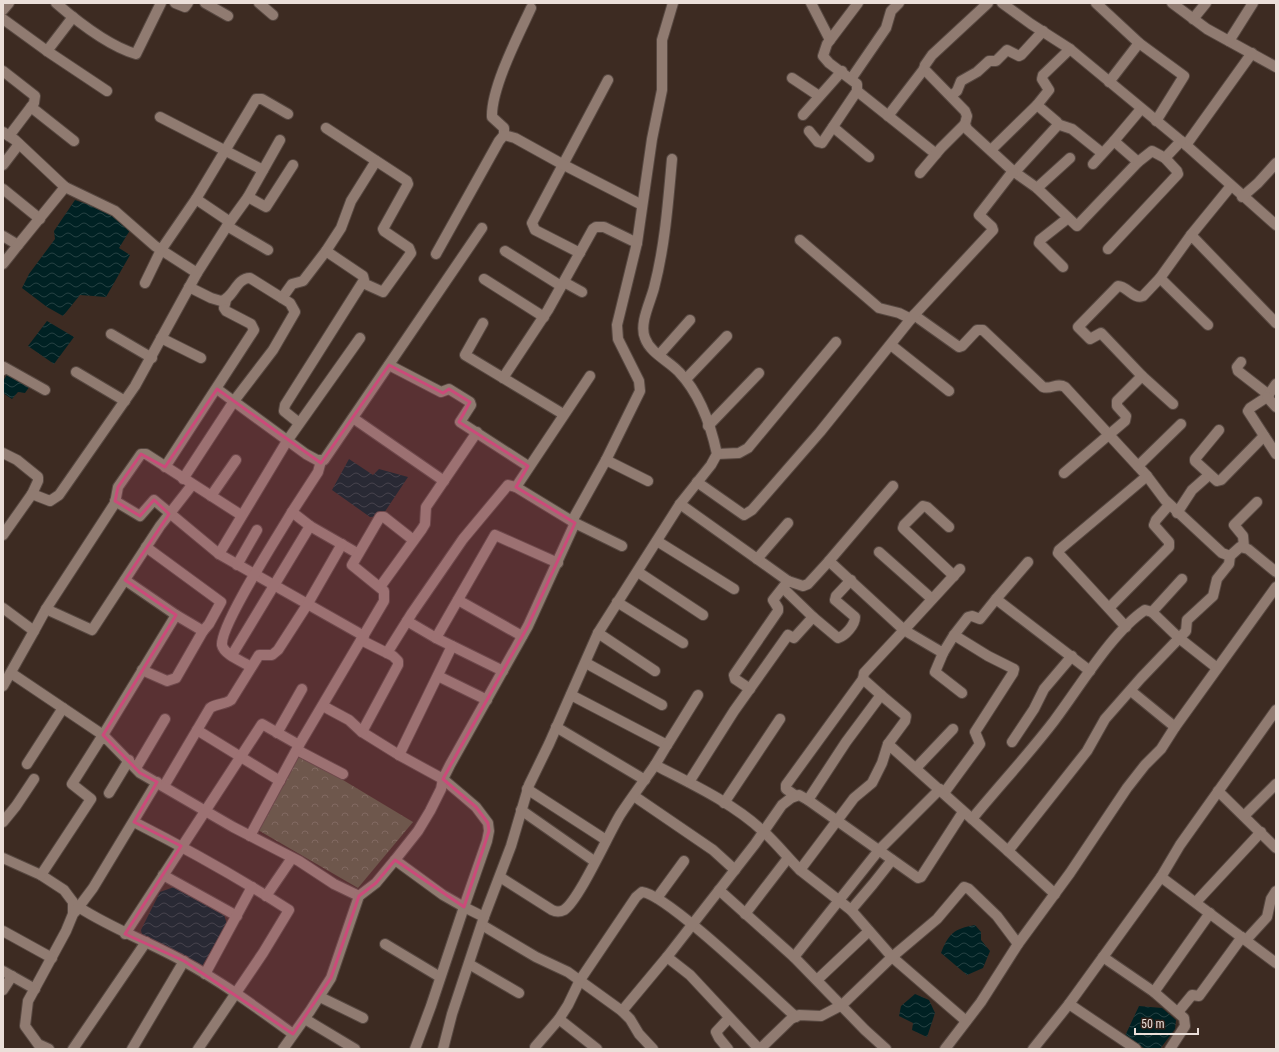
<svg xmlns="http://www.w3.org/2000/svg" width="1279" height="1052" font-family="'Roboto Condensed',sans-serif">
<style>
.forest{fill:url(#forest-crowns)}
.water{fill:url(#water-waves)}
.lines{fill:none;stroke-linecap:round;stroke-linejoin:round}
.minor-casing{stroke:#574841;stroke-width:12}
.minor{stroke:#907b71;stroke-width:10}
.marked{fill:#cc4a7a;fill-opacity:0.2;stroke:#cc4a7a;stroke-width:3;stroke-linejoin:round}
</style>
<defs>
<pattern id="forest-crowns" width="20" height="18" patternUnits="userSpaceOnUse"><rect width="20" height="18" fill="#575a41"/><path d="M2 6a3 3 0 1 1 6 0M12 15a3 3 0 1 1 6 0" fill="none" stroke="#6f715c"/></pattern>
<pattern id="water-waves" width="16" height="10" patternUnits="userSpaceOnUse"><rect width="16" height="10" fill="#002123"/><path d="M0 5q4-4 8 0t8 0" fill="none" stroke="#254142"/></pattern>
</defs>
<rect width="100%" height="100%" fill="#3d2b22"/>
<polygon class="forest" points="298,753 413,822 358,888 258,830"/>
<g class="water">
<polygon points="75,200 104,210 132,227 119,248 130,255 106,297 80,295 63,316 47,307 22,288 29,274 55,239 54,231"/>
<polygon points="47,321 74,337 54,364 28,346"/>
<polygon points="8,373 32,383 25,393 18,392 12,399 3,393 3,381"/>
<polygon points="349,459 373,475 379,469 408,477 382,516 370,517 332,490"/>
<polygon points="174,887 222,909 227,924 202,966 199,967 142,935 141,930 160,892"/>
<path d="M975,925L981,932V940L990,951L983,968L967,975L941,953C949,933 954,929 975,925Z"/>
<polygon points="915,994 929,1000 935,1013 927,1037 912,1030 913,1023 899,1016 901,1006"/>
<polygon points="1139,1006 1162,1008 1176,1020 1175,1029 1160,1049 1144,1048 1125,1036"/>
</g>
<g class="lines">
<defs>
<g id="minor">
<path d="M56,3C78,22 108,46 136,54L161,3"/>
<polyline points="175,3 185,7 188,3"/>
<polyline points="205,3 228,16"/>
<polyline points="259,3 273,15"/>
<polyline points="811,3 830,40"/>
<polyline points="988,3 932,55 925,65 924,69 965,111 967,116 965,124 967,129 1013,171 1037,188 1077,226 1138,162 1114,141 1141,109"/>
<polyline points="1002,3 1031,24 1070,49 1186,145 1276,225"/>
<polyline points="1096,3 1139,43 1109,82"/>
<polyline points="1172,3 1207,29 1276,67"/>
<polyline points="3,10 9,3"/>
<polyline points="3,19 47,51 107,91"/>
<polyline points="1193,19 1206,3"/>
<polyline points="1229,41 1253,3"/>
<polyline points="1139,43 1184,76 1156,121"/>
<polyline points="47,51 73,17"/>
<polyline points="3,71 35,96 34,103 9,136"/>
<polyline points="792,78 819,96"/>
<polyline points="851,79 886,28 891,11 899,3"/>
<polyline points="857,91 936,154"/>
<polyline points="951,96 957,91 961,81 977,72 989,61 996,61 1007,50 1019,56 1021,55 1043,31"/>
<polyline points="1037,105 1049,90 1042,79 1043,75 1070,49"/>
<polyline points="31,107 74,141"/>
<polyline points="803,115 842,71"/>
<polyline points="888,116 924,69"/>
<polyline points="160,117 263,170"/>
<polyline points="1057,124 1072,129 1102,153"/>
<polyline points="833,127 869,157"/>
<polyline points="326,128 407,181 408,184 383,229 384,231 409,248 411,253 383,292 363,283"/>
<polyline points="809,131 818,142 822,143 857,91 857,84 829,63 823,56 827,44 858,3"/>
<polyline points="3,132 15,140 65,187 115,211 155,246 197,273"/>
<path d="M504,135V128L492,117C491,88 519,34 531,8"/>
<polyline points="1186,145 1252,53"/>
<polyline points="991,150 1037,105 1057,122 1057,126 1015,172"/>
<polyline points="1138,162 1152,151 1165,158 1181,141"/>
<polyline points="1093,164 1114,141"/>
<polyline points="3,165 19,144"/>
<polyline points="920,173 941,148 965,124"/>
<polyline points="1037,188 1070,158"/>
<polyline points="3,189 40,219"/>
<polyline points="248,197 266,207 293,165"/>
<polyline points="1242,197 1258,183 1276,163"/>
<polyline points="196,199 230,222"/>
<polyline points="227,226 268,250"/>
<polyline points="1191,235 1231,186"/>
<polyline points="3,236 18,245 65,187"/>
<polyline points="800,240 879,308 899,313 911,319"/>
<polyline points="1108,249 1178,174 1177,171 1165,158"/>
<polyline points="505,251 561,286"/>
<polyline points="580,253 535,230 532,223 608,80"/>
<polyline points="436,254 499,141 504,135 515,138 562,164 642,205"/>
<polyline points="3,264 18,245"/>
<polyline points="1063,267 1039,243 1040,240 1068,218"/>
<polyline points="1160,278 1208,325"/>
<polyline points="484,279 544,317"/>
<polyline points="564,282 582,292"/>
<polyline points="145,283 161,250 196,199 256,99 262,99 288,114"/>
<polyline points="282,298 292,284 303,281 326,251 341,228 351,201 376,161"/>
<path d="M914,315L959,347L962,346L977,330H983L1043,387C1051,390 1057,382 1065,387L1147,476L1165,500L1222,553L1230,556L1240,547L1248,549L1276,572"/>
<polyline points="483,323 465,355 563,414"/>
<polyline points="111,334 152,358"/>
<polyline points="161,338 201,358"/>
<polyline points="891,345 949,391"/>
<polyline points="659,355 690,320"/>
<polyline points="1241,362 1237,367 1238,371 1269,395"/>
<polyline points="389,365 441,392 449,389 470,402 471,405 460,422 528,466"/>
<polyline points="3,370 4,367 45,390"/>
<polyline points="76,372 125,401"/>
<polyline points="1142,376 1173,404"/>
<polyline points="503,378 548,310 593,229 596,227 604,227 637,243"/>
<polyline points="686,379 727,336"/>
<polyline points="1276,384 1267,397 1250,408 1248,411 1276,454"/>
<polyline points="217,389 306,454 317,460 324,460 482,228"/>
<polyline points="1267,397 1276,407"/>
<polyline points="353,418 444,481"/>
<polyline points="299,423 284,411 285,405 364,280 363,276 326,251"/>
<polyline points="708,426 759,373"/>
<polyline points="1219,430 1195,459 1195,461 1217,481 1221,480 1264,436"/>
<polyline points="3,453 17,460 38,477 38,481 32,494"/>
<polyline points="717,454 739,453 748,448 836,342"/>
<polyline points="606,460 648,481"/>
<polyline points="321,461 318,472 292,512 310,526 357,553"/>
<polyline points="1138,466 1181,424"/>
<polyline points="165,467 254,330 251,324 226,311 224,308 226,300"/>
<path d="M1064,473L1125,421L1126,416L1117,406V401L1142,376L1101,333L1090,339L1078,327L1118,286C1127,286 1134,300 1143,296L1160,278L1191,235L1276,323"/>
<path d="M183,479L234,401L273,350L295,312L290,303L250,278C236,278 234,298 221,301L211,298L189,287"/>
<polyline points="697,482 744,515 752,510 820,432 914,315 993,230 992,227 979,215 1013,171"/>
<polyline points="516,487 590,376"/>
<polyline points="211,496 236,460"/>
<polyline points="115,501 140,516 154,500 219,554 364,636"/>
<polyline points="680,504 788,581 803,586 808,584 829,561 904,630 960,569"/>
<polyline points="1177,513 1192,490 1209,475"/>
<polyline points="572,521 606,460 640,391 639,381 618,339 617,325 637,243 652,139 662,90 662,40 673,3"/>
<polyline points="949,527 927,507 923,506 904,525 903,528 954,576"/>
<polyline points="3,535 32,494 50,501 59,495 135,386 197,273 227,226 248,197 280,140"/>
<polyline points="657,541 734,589"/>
<polyline points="146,547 221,602 209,624 203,631 176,615"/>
<polyline points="1244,547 1243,536 1234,525 1257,502"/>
<polyline points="879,552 932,599"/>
<polyline points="219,554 287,441 360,338"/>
<polyline points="757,559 788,523"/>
<polyline points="829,561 893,486"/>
<polyline points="237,565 257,530"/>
<polyline points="638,572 703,615"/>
<polyline points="380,587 422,529 425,524 426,507 477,432"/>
<polyline points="783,588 813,617"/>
<polyline points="996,599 1028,562"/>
<polyline points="458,600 522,636"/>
<polyline points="617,602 683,643"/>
<polyline points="3,608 34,631 46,609 92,630 160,526 192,485"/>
<polyline points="1109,608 1169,547 1169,542 1154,525 1156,520 1169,505"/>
<polyline points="46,609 115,503 118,487 141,454 146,454 241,515"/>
<polyline points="1152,612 1182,579"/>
<polyline points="407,621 436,638 503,671"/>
<polyline points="1126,627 1058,553 1059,550 1147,476"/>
<polyline points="598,633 655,671"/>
<polyline points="954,635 968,617 972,616 980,619 996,599 1090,671"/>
<polyline points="436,638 495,535 558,563"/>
<polyline points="361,640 393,656 398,661 398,665 362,732 399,755 443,779 462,795 476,807 488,823 489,831 487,841 464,907 484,917"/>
<polyline points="387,653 412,613 463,539 508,485 516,487 575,523 622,546"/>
<polyline points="943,653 935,672 962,693"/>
<polyline points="232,655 310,526"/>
<polyline points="586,663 662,705"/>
<path d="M251,667C244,662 224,655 222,645C220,625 280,533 292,512"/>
<polyline points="142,670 167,681 176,678 203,631"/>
<polyline points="11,673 103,735 176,615 125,580"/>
<polyline points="438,676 487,700"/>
<polyline points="3,686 34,631"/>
<polyline points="750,689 735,679 734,675 778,611 778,608 773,600 788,581"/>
<polyline points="1131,691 1175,727"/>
<polyline points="571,695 667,745 698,695"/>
<polyline points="881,695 906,716 905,721 888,744"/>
<polyline points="323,706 349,720 362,732"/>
<polyline points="1276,710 1180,845 1161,877 1276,963"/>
<polyline points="556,727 645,780"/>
<polyline points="197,730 280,781"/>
<polyline points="277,733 302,689"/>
<polyline points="1012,742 1034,709 1044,689 1072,656"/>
<path d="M667,745L655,765C692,784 733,803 764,832C777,844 788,858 800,870L854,798L872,783L882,763L888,744L1008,851L1087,751L1105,719L1141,678L1186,631L1187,620L1213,596L1217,579L1229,564L1230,556"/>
<polyline points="297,750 343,774"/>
<polyline points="399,755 452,646"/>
<polyline points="27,764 63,708"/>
<polyline points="136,768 165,719"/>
<polyline points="916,768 953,729"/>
<path d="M689,782L734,711L788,635L794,638L813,617L838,638C845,636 855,625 855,617L835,600L836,596L851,580"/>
<path d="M164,786L210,708C217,703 224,705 231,700L259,655H272L278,650L307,605L342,544"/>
<polyline points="527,789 606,840"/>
<polyline points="1218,791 1276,848"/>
<polyline points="109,793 129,760"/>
<polyline points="944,793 980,744 975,732 1013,673 1014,669 988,656 954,635 943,653 904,630 864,673 863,679 881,695 846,742 808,800 918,878 921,877 963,812"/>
<polyline points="634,796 713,850 735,870"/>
<polyline points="796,796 786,789 786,785 863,679"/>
<polyline points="724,803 780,719"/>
<polyline points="521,810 594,861"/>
<polyline points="1244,816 1276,784"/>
<path d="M972,819C999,786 1028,755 1054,721C1079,688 1112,632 1145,610L1152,612L1179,638L1217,668"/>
<polyline points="3,822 16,806 34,779"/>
<path d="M134,822C187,849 239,878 289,910L263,953L198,1049"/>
<polyline points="250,836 299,745"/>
<polyline points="1008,851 1055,894"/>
<polyline points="3,858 41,875 64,890 73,902 73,914 66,931 28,1001 25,1026 38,1044 49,1049"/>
<polyline points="800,870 851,910 892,957 966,1021"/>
<polyline points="41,875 91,799 72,784 103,735 140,773 233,827 299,861 334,884 359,896 331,978 310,1011 283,1049"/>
<polyline points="163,875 237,916"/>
<path d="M500,877L552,910C556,912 560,912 564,910C579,900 608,835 620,815C631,798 644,781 655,765"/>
<polyline points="719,890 794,957 865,1030 886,1049"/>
<polyline points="266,896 292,858"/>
<polyline points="359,896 376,883 395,860"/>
<polyline points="657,898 684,861"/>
<polyline points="1196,902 1261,832"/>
<path d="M80,908C113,929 149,942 183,961C222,982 257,1008 293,1034"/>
<polyline points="851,910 873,884 892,860"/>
<polyline points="75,912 93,888 157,782"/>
<polyline points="745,914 788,858"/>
<polyline points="482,925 536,957 568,972 622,1011 667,957"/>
<polyline points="3,931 52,958"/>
<polyline points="125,934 262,724 299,745 384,601 384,591 352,565 380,517 384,517 412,539"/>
<polyline points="1246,940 1267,917 1271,899 1276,891"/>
<polyline points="385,944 440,977"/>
<polyline points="794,957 879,850 940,789"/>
<polyline points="1103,957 1154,992 1184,1018 1185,1026 1170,1049"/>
<polyline points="469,964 519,993"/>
<polyline points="3,971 35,989"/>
<polyline points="205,974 252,887"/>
<polyline points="817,980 869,931"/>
<polyline points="3,990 12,976"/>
<polyline points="1154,992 1210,913"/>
<polyline points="320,997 363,1018"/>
<polyline points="1069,1004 1136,1049"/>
<polyline points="622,1011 630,1019 639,1034 653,1049"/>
<polyline points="1178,1012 1192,995 1199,996 1242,937"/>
<polyline points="305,1019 355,1049"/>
<polyline points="559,1019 597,1049"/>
<path d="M535,1047L559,1019L568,1005L580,980L636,897L642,892C667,894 771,995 796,1017"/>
<polyline points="73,1049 146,942"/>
<polyline points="132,1049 184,961"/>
<polyline points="415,1049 431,1006 464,907 443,895 395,860 418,831 430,811 441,789 443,779 450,765 528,626 575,523"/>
<path d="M443,1049L452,1014L484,917L511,846L529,785L549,744L598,633L680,504L711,465L717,454C711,426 699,393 679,372C669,361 650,353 645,338C639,324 650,303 654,288C665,246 668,203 672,159"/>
<polyline points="728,1049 719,1038 716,1032 729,1018"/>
<polyline points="759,1049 690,975 667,957 755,844 782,805 791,798 799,795 808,800"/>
<polyline points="760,1049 791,1019 799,1015 821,1016 842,1005 892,957 937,919 964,887 969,889 997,916 1018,944"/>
<polyline points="945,1049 981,1002 1018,944 1070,873 1127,788 1145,765 1161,749 1175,727 1276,587"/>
<polyline points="1033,1049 1069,1004 1161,877"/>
</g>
</defs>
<use href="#minor" class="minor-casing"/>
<use href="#minor" class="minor"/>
</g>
<path class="marked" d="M389,365L443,393L449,389L470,402L459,422L528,466L516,487L575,523L528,626L443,779L476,807L488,823L489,831L464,907L395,860L376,883L359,896L331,978L293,1034L184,961L125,934L181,846L134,822L157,782L140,773L103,735L176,615L125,580L169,514L154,500L140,516L115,501L118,487L141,454L165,467L217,389L321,463Z"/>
<rect width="1279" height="1052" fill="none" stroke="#ebdfd9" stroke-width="8"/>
<path d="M1135 1028v6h63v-6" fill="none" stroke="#ebdfd9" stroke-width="2"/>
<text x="1141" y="1028" font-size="12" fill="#ebdfd9" stroke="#332119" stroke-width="3" paint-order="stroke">50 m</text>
</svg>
